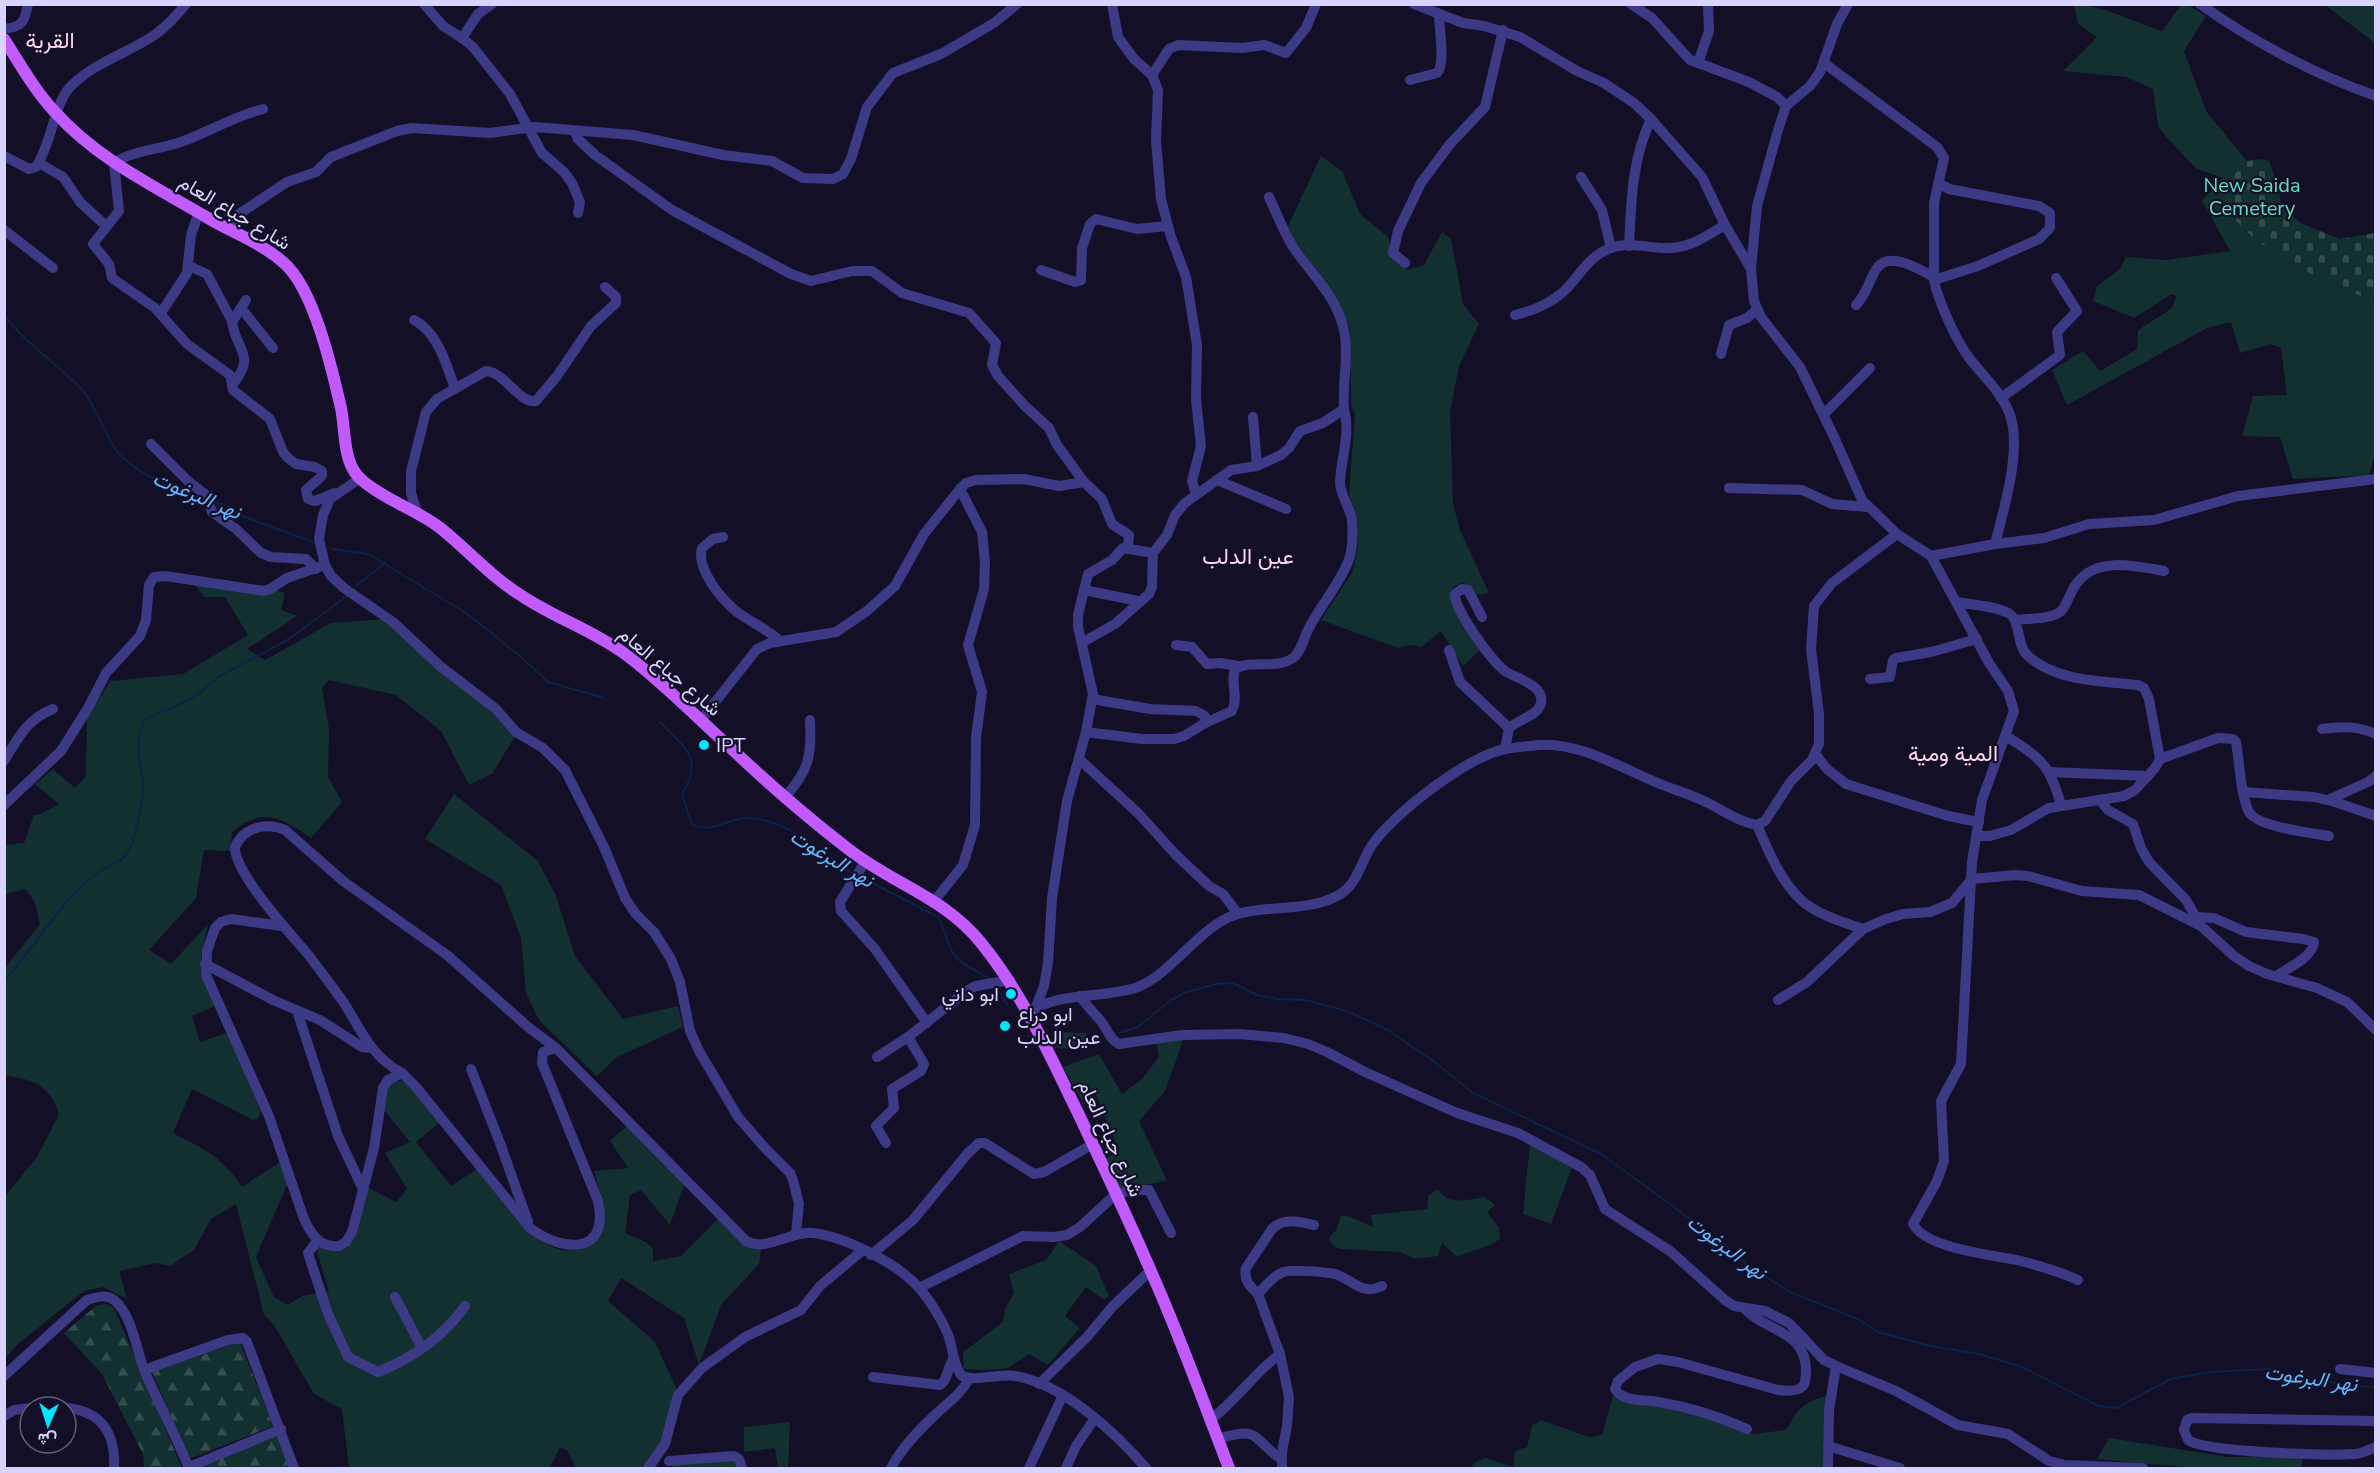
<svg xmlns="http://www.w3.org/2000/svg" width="2380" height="1473" font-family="'Nunito Sans',Vazirmatn,sans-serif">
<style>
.grass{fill:#12302f}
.forest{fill:url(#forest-firs)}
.cemetery{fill:url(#cemetery-stones)}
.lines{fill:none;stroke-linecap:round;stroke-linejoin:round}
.stream{stroke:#0c2248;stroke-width:2}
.minor{stroke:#3d3a85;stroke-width:10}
.major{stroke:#c25bff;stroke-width:12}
.poi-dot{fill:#00e5ff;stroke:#130f26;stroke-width:2}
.labels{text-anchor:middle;stroke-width:4.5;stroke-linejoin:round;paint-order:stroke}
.park-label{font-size:20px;fill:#5fe0c0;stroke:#130f26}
.street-label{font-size:20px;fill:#d9d4ff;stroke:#130f26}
.poi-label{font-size:20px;fill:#d9d4ff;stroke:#130f26;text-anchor:start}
.water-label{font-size:21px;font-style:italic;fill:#62b6ff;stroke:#130f26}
.quarter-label{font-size:22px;fill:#ffd6f0;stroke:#130f26}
</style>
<defs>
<pattern id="forest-firs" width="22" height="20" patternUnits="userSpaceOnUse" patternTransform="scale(1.5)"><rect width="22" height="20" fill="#12302f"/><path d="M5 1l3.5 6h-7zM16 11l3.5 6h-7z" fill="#344d4e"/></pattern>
<pattern id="cemetery-stones" width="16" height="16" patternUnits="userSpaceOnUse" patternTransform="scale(1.5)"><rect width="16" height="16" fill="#12302f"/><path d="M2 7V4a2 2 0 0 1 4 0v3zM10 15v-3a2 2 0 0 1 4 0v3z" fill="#344d4e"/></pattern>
</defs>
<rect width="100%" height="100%" fill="#130f26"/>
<g class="grass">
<path d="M2074,5C2104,5 2133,22 2162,31L2181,5H2188L2206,16L2184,51L2206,111L2247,161L2217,193C2224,203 2230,215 2239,224C2277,262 2327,282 2375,302L2376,450L2369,475L2293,479L2280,437L2242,436L2253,396L2287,395L2281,348L2271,344L2240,353L2231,322L2207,328L2067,405L2052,370L2083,351L2100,371L2137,349L2138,330L2171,309L2177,296L2172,294L2134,318L2093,301L2097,286L2120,269L2126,257L2166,260L2230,251L2202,201L2223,178L2197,169L2166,137L2158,126L2153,89L2126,77L2063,71L2097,37L2078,24Z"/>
<polygon points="2325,5 2375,5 2375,43"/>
<path d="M1321,156L1342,171L1360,214L1389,238C1389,254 1394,262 1408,270L1424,265L1442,232L1451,239L1463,304L1479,324L1459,366L1450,411L1453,504L1460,530L1489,593L1474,595L1464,582L1453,587L1451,593L1480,650L1463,666L1441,631L1421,647L1410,645L1398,648L1321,620L1352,573L1358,548L1357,518L1349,494L1355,414L1351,406L1350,327L1321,276L1295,241L1288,226Z"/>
<path d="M194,584L275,590L285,593L281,610L297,616L247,649L265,660L331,623L385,619L474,694L515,736L492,774L469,785L441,731L396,695L329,680L322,688L329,729L328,777L342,802L311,838C281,818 264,806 232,832L230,851L204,850L196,898L149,950L171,964L208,924L201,956V969L217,1005L192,1016L200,1042L229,1032L261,1111L258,1118L253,1120L192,1089L173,1133C204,1149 223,1157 242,1187L280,1162L289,1180L256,1257L274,1297L288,1305L302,1296L329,1291L316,1248L319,1245L332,1251L347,1248L353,1240L367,1187L396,1202L407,1189L385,1153L410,1142L384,1110L389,1083L401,1081L413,1089L440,1122L416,1142L451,1186L477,1169C493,1189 509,1213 528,1230C534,1237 547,1245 555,1248C572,1255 601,1247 604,1226C607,1209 598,1188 594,1171L628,1168L610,1141L628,1125L685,1182L670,1225L641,1190L630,1195L625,1233L646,1242L653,1249V1261L681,1256L719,1218L761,1249L759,1264L721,1305L699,1365L684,1318L621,1278L608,1301L655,1342L678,1392L665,1435L645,1468H576L567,1450L560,1447L550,1468H349L342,1409L314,1394L274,1325L264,1315L236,1204L211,1219L194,1250L170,1266L156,1263L119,1271L127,1299L103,1287L84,1291L19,1343L5,1358V1196L37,1157L59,1114C51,1087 34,1079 8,1076L5,1078V968L40,924L35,903L26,889L5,894V845L24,843L34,815L41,814L59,804L35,784L53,769L75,788L86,776L87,715L111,681L183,674L248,635L225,597H204Z"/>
<polygon points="454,794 538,861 556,896 575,956 623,1019 678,1006 683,1027 617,1057 597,1076 539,1020 526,993 521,938 501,885 425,839"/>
<polygon points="1055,1032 1086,1033 1085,1049 1055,1048"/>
<polygon points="1183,1040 1165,1091 1139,1121 1167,1181 1119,1189 1105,1159 1119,1151 1095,1093 1082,1101 1063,1067 1099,1054 1122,1094 1142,1079 1159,1057 1156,1041"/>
<polygon points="1530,1142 1573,1165 1551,1224 1523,1214"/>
<path d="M1438,1189C1448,1207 1468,1199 1485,1197L1495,1205L1487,1212L1499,1228L1500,1239C1488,1248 1471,1250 1457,1257L1442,1243L1438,1256L1415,1259L1400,1252L1342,1249C1335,1248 1332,1246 1329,1238L1336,1230L1341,1216H1348L1373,1227L1371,1215L1427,1209L1428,1196Z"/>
<polygon points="1059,1241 1096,1266 1109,1296 1104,1300 1086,1287 1065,1316 1080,1328 1048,1365 1029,1354 1008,1368 988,1370 964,1369 963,1352 1003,1322 1005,1309 1014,1293 1009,1274 1046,1260"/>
<path d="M1613,1396L1702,1416L1752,1434L1786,1430C1798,1409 1802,1403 1826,1396L1823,1468H1471L1474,1463L1485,1458L1513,1467L1515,1451L1527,1447L1532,1426L1541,1420L1589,1437L1602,1435Z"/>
<polygon points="790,1422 788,1468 778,1468 775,1448 744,1452 744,1427"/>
<polygon points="2109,1438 2228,1457 2302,1456 2302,1468 2195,1468 2097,1459"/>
<polygon points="735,1460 738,1468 672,1468 672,1465"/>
</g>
<g class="forest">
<polygon points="106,1304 114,1308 182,1468 144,1468 143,1454 102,1374 64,1333 97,1305"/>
<polygon points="240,1342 273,1426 189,1459 152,1372"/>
<polygon points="278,1435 289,1468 198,1468"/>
</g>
<path class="cemetery" d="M2261,159L2269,161L2276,180L2281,203L2300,223L2340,239L2375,233V302C2327,282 2276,262 2239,224C2230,215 2224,203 2217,193L2247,161Z"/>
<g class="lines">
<g class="stream">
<path d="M4,315C26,344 58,364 83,391C94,404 104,431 114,447C130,472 176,490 204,499"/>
<polyline points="212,501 228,506 242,516 315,543"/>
<polyline points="332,549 368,554 466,613 520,656 548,682 604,698"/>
<polyline points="357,585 385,563"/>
<path d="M660,722C684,747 705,759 682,794L692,825C714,834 728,817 749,818C790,820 821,854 854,874"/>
<path d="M859,876L938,917C945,929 947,945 955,956C964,967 979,971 990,979"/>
<path d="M4,981C35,947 58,905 93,876C104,867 122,864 129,850C136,837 143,801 143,787C142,758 133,752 144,720L193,698L220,676L289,639L347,596"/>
<polyline points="995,986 1007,1004"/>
<polyline points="1119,1033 1138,1027 1171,1000 1184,993 1216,984 1233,983 1257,995 1277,999 1305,1000 1347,1011 1388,1030 1433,1061 1473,1093 1601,1154 1718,1239 1747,1265 1790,1292 1858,1319 1878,1332 1930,1346 1979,1354 2022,1367 2099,1406 2116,1408 2171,1379 2209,1372 2268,1369 2350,1386 2376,1387"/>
<polyline points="1027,1036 1032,1038"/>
</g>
<g class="minor">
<polyline points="424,4 443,26 462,38 473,47 510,94 542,153 564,172 572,183 580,202 578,213"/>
<polyline points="1112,4 1118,37 1134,59 1152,75 1158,90 1156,141 1161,199 1171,237 1186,277 1197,345 1196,400 1201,446 1192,481 1196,494"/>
<polyline points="1414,4 1463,23 1484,26 1520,37 1577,71 1604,83 1634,103 1651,119 1702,177 1725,225 1751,269"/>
<polyline points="1631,4 1652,18 1690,60 1749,82 1777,97 1786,106"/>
<path d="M1848,4L1837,24L1820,72L1810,86L1786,106L1778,130L1757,206L1751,269L1754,301L1761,317L1800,367L1835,439L1862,500L1897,534L1931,556L1989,663L2008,691L2014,711L1982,800L1972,862L1961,1064L1941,1101L1944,1161L1937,1181L1913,1224C1926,1249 1995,1255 2021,1261C2040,1266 2060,1272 2078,1280"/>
<path d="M2200,4C2250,40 2317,76 2376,96"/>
<path d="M4,29C22,27 25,22 28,4"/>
<polyline points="462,38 478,14 492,4"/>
<polyline points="1698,63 1709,31 1708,4"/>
<path d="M1824,63L1937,147L1944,158L1934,203V280L1936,289C1943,310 1953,333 1965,352C1978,372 1999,388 2009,412C2023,446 2004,509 1995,544"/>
<polyline points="1152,75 1169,49 1178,45 1243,48 1264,45 1286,53 1306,28 1316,4"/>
<path d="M1410,80L1437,73C1446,64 1439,29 1439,15"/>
<path d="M263,109C234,116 209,132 181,142C158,150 134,150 114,163L119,211L93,244L109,264L112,278L155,308L187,344L230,375L233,390L270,419L283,452L288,458L296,464L315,467L322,471V476L306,490L308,499L315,501L335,493"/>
<polyline points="575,132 578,139 595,155 672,210 791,274 811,281 852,271 872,271 902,293 969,313 996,343 992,365 998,376 1025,406 1049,428 1057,445 1084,482 1102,499 1112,524 1129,535 1128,547"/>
<path d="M4,156L29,169L36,167C52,143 54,104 70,87C94,62 129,53 156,34C168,25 177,15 186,4"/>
<polyline points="39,163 63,177 80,202 106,226"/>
<polyline points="1581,177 1602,210 1611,248"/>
<path d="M1269,197C1277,214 1283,231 1293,247C1310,272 1335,295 1343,326C1350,353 1342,382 1344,409"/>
<polyline points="227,228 239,214 287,182 316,172 331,157 397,131 412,128 490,133 534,127 633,135 723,155 772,161 803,178 833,179 843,174 851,159 867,107 893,73 941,54 994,23 1017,4"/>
<polyline points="4,230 53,268"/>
<path d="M1629,246C1631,202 1632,159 1651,119"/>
<polyline points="1405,263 1393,253 1398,231 1421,183 1450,144 1485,107 1503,30"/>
<polyline points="189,266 207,274 232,321"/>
<polyline points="1041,270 1075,282 1081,280 1082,248 1090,224 1096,219 1137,229 1167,226"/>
<polyline points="1934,280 1978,266 2039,239 2050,228 2050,213 2039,206 1949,189 1938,183"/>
<path d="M1856,305C1869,291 1868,281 1877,268C1890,250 1920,270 1934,277"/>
<polyline points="241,308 273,348"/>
<polyline points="161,313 187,273 191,235 199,212"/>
<path d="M1515,315C1536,310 1556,301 1570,285C1583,270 1591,255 1611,248C1630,241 1651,249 1670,248C1691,247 1707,236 1725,225"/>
<path d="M414,320C438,332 447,366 455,389"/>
<polyline points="1721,354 1729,325 1747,318 1757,310"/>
<path d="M232,385C257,355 237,353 232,322L246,300"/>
<polyline points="2001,398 2060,355 2057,332 2077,311 2056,278"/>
<polyline points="1824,414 1870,368"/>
<polyline points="1253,417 1257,466"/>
<polyline points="151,444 188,481 206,495 212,512 236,529 261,553 271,557 306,559 316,569"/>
<polyline points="359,479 330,499 323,515 319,539 325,565 331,576 344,588 393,622 440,666 496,709 516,732 543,748 565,770 604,847 625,898 635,913 654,932 671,959 680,982 690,1031 699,1051 738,1117 764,1147 790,1173 793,1180 799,1204 796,1233"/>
<polyline points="1217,480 1286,509"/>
<polyline points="1729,488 1802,490 1832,504 1868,507"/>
<path d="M417,512L411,493V471L426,412L437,399L486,371C505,372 519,404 536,401L557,376L591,326L616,303V297L605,287"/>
<path d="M723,537L713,539L702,548C696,569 721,599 737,612C751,622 767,629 780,641"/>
<polyline points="1931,556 1995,544 2044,538 2089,524 2154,520 2238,496 2376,479"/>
<polyline points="1084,590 1138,601"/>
<path d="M1957,602C1971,605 2000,606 2011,615C2016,619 2016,625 2018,631C2020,640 2021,650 2028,656C2057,682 2102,681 2138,685L2144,688L2149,699L2160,759L2155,768L2135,790L2124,796L2049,808L2011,830L1990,836H1977"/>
<path d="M1482,617L1468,590L1462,589L1455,594C1453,608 1493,663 1505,671C1515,678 1545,685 1541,703C1539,715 1518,720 1509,728L1505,749"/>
<path d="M2015,620C2027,618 2051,620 2061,611C2068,604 2070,591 2077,583C2097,556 2136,566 2164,571"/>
<path d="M1083,642L1115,624L1149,594L1152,587L1153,553L1167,535L1175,515L1185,503L1231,470L1257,466L1281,455L1289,448L1300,431L1323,423L1344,409C1351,435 1341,457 1340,482C1340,496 1351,508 1352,521C1353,534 1353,550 1348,562C1339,585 1319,607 1308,630C1304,638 1301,652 1293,658C1276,670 1250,659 1235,669C1230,682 1239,698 1232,711L1205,723L1184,736L1174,739H1142L1086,732"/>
<polyline points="1176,645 1192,647 1207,664 1220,663 1238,666"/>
<polyline points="1449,650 1460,682 1509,728"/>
<polyline points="1870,679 1890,677 1893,660 1896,658 1931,652 1977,639"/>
<polyline points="1092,699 1150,709 1196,711 1205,716 1205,723"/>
<polyline points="701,720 757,649 770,643 836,632 867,611 895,586 924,534 960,489"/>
<path d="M2322,729C2342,726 2357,726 2376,734"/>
<path d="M2006,736C2041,758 2050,765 2061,805"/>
<polyline points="1816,755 1827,769 1846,784 1948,816 1979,822"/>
<polyline points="1079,759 1138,813 1176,855 1209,886 1223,894 1238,914"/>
<path d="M2160,759L2218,738L2233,739L2236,742C2239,759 2241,798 2249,812C2257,827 2312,833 2329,836"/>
<path d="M4,761C18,738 27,719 53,709"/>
<polyline points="2049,772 2148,776"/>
<polyline points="2244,792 2314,797 2335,802 2376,816"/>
<path d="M785,797C809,771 812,755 810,720"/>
<polyline points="2100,800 2108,810 2133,824 2141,848 2149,862 2186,900 2199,923"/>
<polyline points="2328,800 2368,782 2376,776"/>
<polyline points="4,805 61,751 88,708 106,673 140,636 146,620 149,585 154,577 165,576 264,591 270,589 287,578 325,565"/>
<path d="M1757,825C1768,850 1780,880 1800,899C1816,914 1842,922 1863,929L1886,919L1903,914L1930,912L1952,903L1972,879"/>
<polyline points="865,862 840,902 841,911 875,949 927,1023"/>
<polyline points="1973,879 2015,875 2028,876 2082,891 2139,895 2201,926 2234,956 2249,966 2267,974 2317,988 2347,1002 2376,1030"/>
<polyline points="935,900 963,865 975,825 976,738 982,692 968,645 984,589 985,563 982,532 960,489 966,483 976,480 1024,479 1059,486 1084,482"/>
<path d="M2196,917L2214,918L2246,932L2303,939L2314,942C2313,957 2288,968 2276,976"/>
<path d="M282,926L231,919L221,922L215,928L207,951L206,975L269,1116L304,1219C311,1234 320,1248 339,1246L346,1242L352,1232L374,1148L383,1088L388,1080L402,1073L416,1087L530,1228C562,1252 610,1256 598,1201L542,1063L543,1052L556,1048L746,1241C767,1252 790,1231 812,1233C844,1236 899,1264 920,1289C931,1302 940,1317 947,1332C953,1345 952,1363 961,1375C973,1383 999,1373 1015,1376C1063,1384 1115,1432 1146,1468"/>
<polyline points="205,964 273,1000 320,1020 362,1047 372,1048"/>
<path d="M1080,996C1086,1005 1093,1012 1100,1020C1107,1028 1109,1039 1119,1044L1182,1035L1240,1034L1284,1038L1308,1044L1327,1052L1365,1072L1457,1113L1518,1133L1581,1167L1590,1175L1605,1209L1670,1251L1725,1300L1734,1306L1765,1311L1789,1323L1824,1360L1836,1366L1896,1391L1958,1425L2008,1434L2049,1461L2065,1465L2143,1468"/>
<polyline points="1778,1000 1807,982 1863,929"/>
<polyline points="1036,1007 1044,986 1048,963 1052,898 1067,801 1086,732 1093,694 1078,627 1078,615 1088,574 1112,560 1123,548 1153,553"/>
<polyline points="297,1011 338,1136 362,1187"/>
<path d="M1029,1013C1057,991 1105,999 1138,987C1170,974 1195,934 1227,918C1260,903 1303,914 1337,896C1358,885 1360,863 1372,845C1394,813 1468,756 1506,749C1516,747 1528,746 1538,745C1578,742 1618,766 1653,781C1671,789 1690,794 1708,803C1724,811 1739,822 1757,825L1765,821L1791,781L1812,760L1819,744V714L1811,649L1814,606L1832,583L1897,534"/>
<polyline points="877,1057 908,1037 968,990 976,986 1010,980"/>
<polyline points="471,1069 500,1143 528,1222"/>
<path d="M402,1073C391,1067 382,1060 374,1050C361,1035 353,1016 342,1000C330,984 318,967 306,952C288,931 234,872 235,847C244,827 266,822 285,830L343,881L447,955L528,1027L556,1048"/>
<polyline points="886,1143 876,1126 894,1108 892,1089 921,1071 924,1064 908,1037"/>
<polyline points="1116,1195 1129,1190 1149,1190 1171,1233"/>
<path d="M318,1240L308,1253L328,1314L348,1357L378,1372C413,1358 443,1337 465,1306"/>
<polyline points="871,1255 913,1220 968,1153 979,1143 985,1143 1034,1174 1044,1172 1093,1144"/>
<polyline points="919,1288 1023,1236 1054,1237 1067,1235 1080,1227 1116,1194"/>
<path d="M1258,1294C1250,1286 1243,1280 1246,1268L1272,1229C1283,1217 1300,1222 1314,1225"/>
<polyline points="395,1297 422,1348"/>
<path d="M1744,1308C1764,1332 1808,1329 1806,1374C1805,1379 1806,1384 1802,1387C1796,1392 1785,1391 1778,1390L1678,1362L1658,1359L1635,1367L1618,1381L1615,1389C1622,1401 1641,1400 1653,1401C1685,1406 1718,1416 1747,1429"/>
<polyline points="2340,1369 2376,1373"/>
<polyline points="144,1370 228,1340 243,1338 247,1342 294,1468"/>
<path d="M4,1376L87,1300C96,1297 106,1294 114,1300C133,1316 136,1350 145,1372C159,1404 176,1436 189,1468"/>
<path d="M873,1377L940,1385C949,1379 947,1366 954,1358"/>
<polyline points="1039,1384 1087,1337 1113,1306 1151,1270"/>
<path d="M66,1408C102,1411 116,1434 114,1468"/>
<polyline points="4,1416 14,1410 30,1408"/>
<path d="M1210,1420C1236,1401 1254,1373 1280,1354"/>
<path d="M2376,1421L2192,1418L2187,1420L2184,1430L2188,1440C2203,1452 2329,1456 2354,1454C2362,1454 2368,1450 2376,1447"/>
<path d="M1217,1439C1261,1426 1250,1437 1281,1459"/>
<polyline points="1828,1446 1900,1468"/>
<polyline points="669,1461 734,1456 739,1459 742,1468"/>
<polyline points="189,1467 281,1429"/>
<polyline points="648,1468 665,1444 678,1395 702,1368 745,1337 801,1310 820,1286 863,1250"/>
<path d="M891,1468C902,1447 920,1429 937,1413C949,1402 961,1394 969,1379"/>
<polyline points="1029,1468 1063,1395"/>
<polyline points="1066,1468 1076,1446 1095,1418"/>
<path d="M1282,1468V1452L1287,1426L1289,1397L1280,1354L1258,1294C1264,1287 1274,1276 1283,1272C1291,1269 1325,1272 1335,1274C1354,1280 1361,1296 1382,1286"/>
<polyline points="1828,1468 1829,1410 1836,1366"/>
</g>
<path class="major" d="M4,39C20,64 35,91 55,112C97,159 154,186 208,218C233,233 262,243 284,263C314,289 332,369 341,408C346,432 342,465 363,481C385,500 415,509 439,527C467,549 491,577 522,596C555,618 592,630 625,654C664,683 698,719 735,752C771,786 808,818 847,848C892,884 945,897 982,944C1024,996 1050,1056 1079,1115C1104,1168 1130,1222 1153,1276C1181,1339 1204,1404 1229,1468"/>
</g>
<g class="poi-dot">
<circle cx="704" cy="745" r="6"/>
<circle cx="1011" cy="994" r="6"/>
<circle cx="1005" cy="1026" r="6"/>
</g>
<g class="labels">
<g class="park-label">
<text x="2252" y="192">New Saida<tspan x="2252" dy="23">Cemetery</tspan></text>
</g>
<g class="street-label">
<text transform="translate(235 212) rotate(31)" y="7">شارع جباع العام</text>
<text transform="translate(670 671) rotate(40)" y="7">شارع جباع العام</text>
<text transform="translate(1111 1138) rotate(65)" y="7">شارع جباع العام</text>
</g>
<g class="poi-label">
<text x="716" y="752">IPT</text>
<text x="999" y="1001" text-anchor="end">ابو داني</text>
<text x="1017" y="1021">ابو دراع<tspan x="1017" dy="23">عين الدلب</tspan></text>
</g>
<g class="water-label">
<text transform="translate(197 495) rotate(23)" y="7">نهر البرغوت</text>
<text transform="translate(832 858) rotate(31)" y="7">نهر البرغوت</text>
<text transform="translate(1727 1247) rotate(37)" y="7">نهر البرغوت</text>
<text transform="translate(2311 1378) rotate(8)" y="7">نهر البرغوت</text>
</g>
<g class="quarter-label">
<text x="50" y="48">القرية</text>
<text x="1248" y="564">عين الدلب</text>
<text x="1953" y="761">المية ومية</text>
</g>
</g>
<rect width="2380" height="1473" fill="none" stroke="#d9d4ff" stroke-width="12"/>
<g transform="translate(48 1425) rotate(183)"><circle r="28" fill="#130f26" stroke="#625e7d" stroke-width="1.5"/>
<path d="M0-4.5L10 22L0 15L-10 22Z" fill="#00e5ff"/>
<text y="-9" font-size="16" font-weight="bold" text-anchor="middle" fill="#d9d4ff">ش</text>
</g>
</svg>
